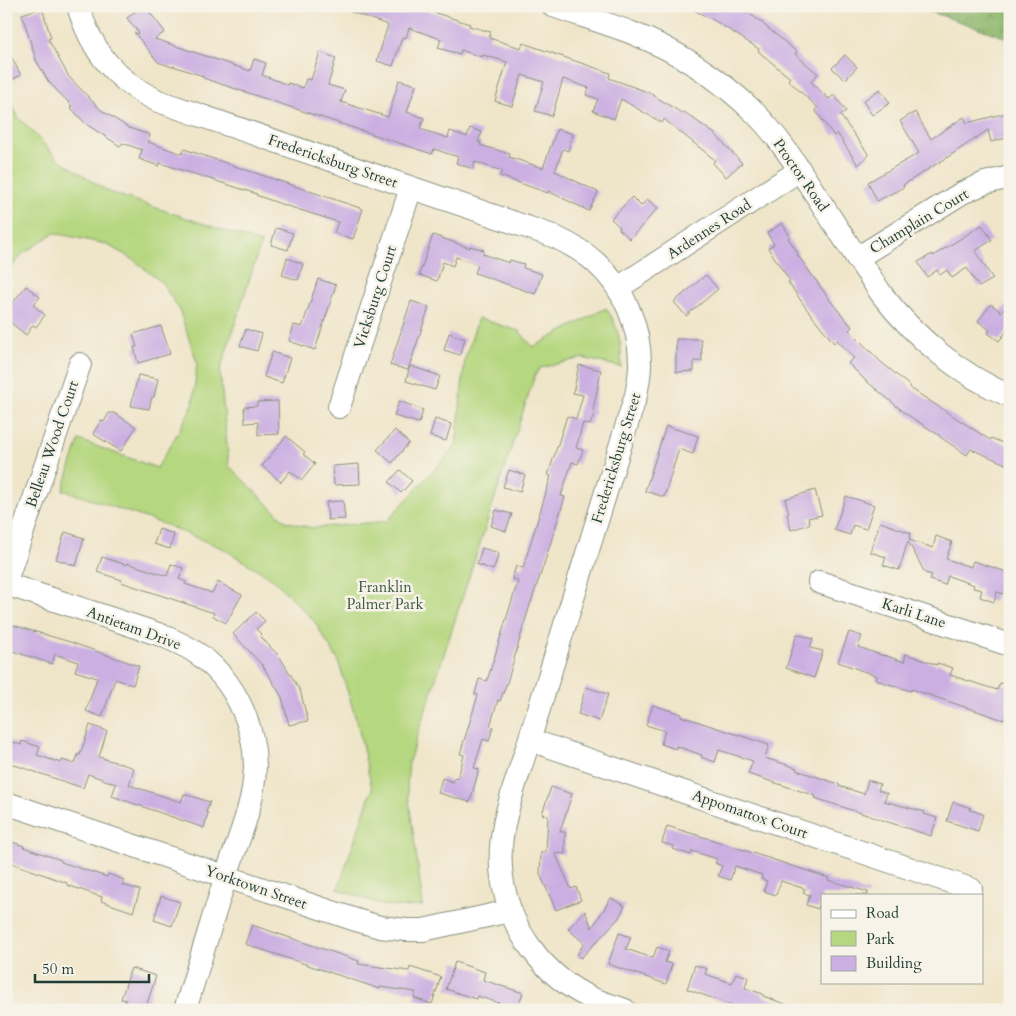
<svg xmlns="http://www.w3.org/2000/svg" width="1016" height="1016" font-family="Cardo,serif">
<style>
.forest{fill:url(#forest-crowns);stroke:#587a51}
.park{fill:#b5d77f;stroke:#6a8a5a}
.building{fill:#cbafe2}
.lines{fill:none;stroke-linecap:round;stroke-linejoin:round}
.minor-casing{stroke:#87917e;stroke-width:24}
.minor{stroke:#fff;stroke-width:22}
.labels{text-anchor:middle;stroke-width:5;stroke-linejoin:round;paint-order:stroke}
.street-label{font-size:15px;fill:#1f3d34;stroke:#f7f3e8}
.park-label{font-size:15px;fill:#3d5c43;stroke:#f7f3e8}
</style>
<defs>
<pattern id="forest-crowns" width="20" height="18" patternUnits="userSpaceOnUse" patternTransform="scale(1.25)"><rect width="20" height="18" fill="#90b86e"/><path d="M2 6a3 3 0 1 1 6 0M12 15a3 3 0 1 1 6 0" fill="none" stroke="#75975b"/></pattern>
</defs>
<rect width="100%" height="100%" fill="#f7f3e8"/>
<filter id="ink" filterUnits="userSpaceOnUse"><feTurbulence type="fractalNoise" baseFrequency=".02" numOctaves="2"/><feDisplacementMap in="SourceGraphic" scale="10" xChannelSelector="R" yChannelSelector="G"/><feConvolveMatrix kernelMatrix="1 2 1 2 8 2 1 2 1" color-interpolation-filters="sRGB"/></filter>
<filter id="wash" filterUnits="userSpaceOnUse"><feTurbulence type="fractalNoise" baseFrequency=".0096" numOctaves="4" result="noise"/><feDisplacementMap in="SourceGraphic" scale="20" xChannelSelector="R" yChannelSelector="G"/><feGaussianBlur stdDeviation="1.12" result="paint"/><feColorMatrix in="noise" values="0 0 0 0 0 0 0 0 0 0 0 0 0 0 0 0 0 1.4 0 .05"/><feComposite in="paint" operator="in"/></filter>
<g filter="url(#wash)">
<rect width="100%" height="100%" fill="#efe5c9"/>
<polygon class="forest" points="914,6 1010,6 1010,39"/>
<path class="park" d="M6,95L19,118L58,159L109,192L261,243L220,371L229,466L285,521L312,528L387,521L456,446L465,359L478,318L519,331L533,347L606,308C619,326 622,346 621,367L582,358L540,368L535,375L409,761L407,785L423,906L400,907L382,905L338,889L372,789L358,726L338,660L314,621L273,579L224,549L166,525L63,490L79,440L157,468L180,429L193,404L197,362L179,309L162,283L134,260L106,244L54,233L22,254L6,274Z"/>
<g id="blocks">
<g class="building">
<polygon points="141,6 145,6 165,32 155,39 250,71 254,59 266,63 262,75 288,85 288,83 303,88 306,79 311,80 320,52 336,58 328,85 345,90 341,102 388,117 399,80 416,85 407,112 424,118 420,129 448,138 450,131 467,137 470,128 482,132 478,142 481,142 480,145 510,154 509,157 543,168 557,129 573,134 568,151 563,149 555,171 598,192 589,211 548,191 548,193 500,176 502,171 475,162 473,169 456,163 458,157 434,149 432,154 230,87 203,78 203,76 173,66 172,67 158,62 134,32 138,34 139,33 127,18"/>
<polygon points="341,6 414,6 470,24 469,26 491,32 489,38 521,48 523,43 610,73 609,78 650,93 683,114 684,112 715,134 742,163 726,177 713,163 715,160 664,119 662,123 621,99 614,119 593,111 598,99 586,95 589,88 563,79 552,116 535,111 544,82 522,75 512,106 495,101 507,62 483,55 482,57 461,50 460,54 438,48 441,39 409,28 406,38 402,37 393,66 377,61 388,25 340,8"/>
<polygon points="686,6 738,6 763,23 763,24 797,52 795,54 818,74 811,82 829,99 834,95 846,111 840,115 869,155 858,165 837,133 834,136 815,110 818,108 788,80 790,78 758,51 759,49 717,22"/>
<polygon points="42,8 51,38 48,39 69,77 101,110 129,128 150,135 148,142 182,154 184,149 363,209 353,239 334,233 338,222 281,204 256,195 257,194 160,163 159,166 139,159 142,150 123,143 120,146 86,124 70,107 72,106 48,81 36,60 22,14"/>
<polygon points="6,47 21,75 6,83"/>
<polygon points="845,55 857,67 845,80 832,68"/>
<polygon points="880,89 890,103 872,115 863,101"/>
<polygon points="915,112 931,139 964,117 967,123 1010,112 1010,116 1007,118 1008,123 1010,122 1010,137 991,142 988,130 951,155 903,185 904,187 877,201 868,182 919,153 900,121"/>
<polygon points="632,197 641,206 647,199 658,208 630,239 619,229 620,227 611,219"/>
<polygon points="782,223 790,236 788,238 798,253 797,254 832,303 852,327 849,330 880,361 911,387 910,388 990,440 991,438 1010,446 1010,466 971,449 967,455 940,437 940,436 905,413 865,380 848,363 854,358 837,340 834,343 806,308 788,282 790,281 768,248 774,244 767,233"/>
<polygon points="982,225 992,240 975,251 993,279 979,287 967,268 952,278 947,270 940,275 937,270 927,277 918,262 932,254 933,256"/>
<polygon points="276,228 293,233 288,250 271,245"/>
<polygon points="433,235 470,248 470,246 484,250 483,254 509,263 510,260 524,264 523,268 542,274 535,294 475,273 478,265 456,257 453,266 443,262 437,281 419,275"/>
<polygon points="287,258 303,264 298,280 282,275"/>
<polygon points="706,275 718,289 686,316 674,302"/>
<polygon points="318,279 336,285 315,350 289,341 294,325 302,327"/>
<polygon points="26,286 40,297 33,305 45,315 36,327 33,325 26,335 6,319 6,311"/>
<polygon points="411,301 429,307 408,370 390,365"/>
<polygon points="1010,301 1010,327 999,341 988,333 990,330 978,321 991,304 1001,312"/>
<polygon points="161,326 170,354 138,363 134,347 137,347 133,334"/>
<polygon points="246,329 262,334 257,351 240,346"/>
<polygon points="449,333 465,339 460,355 444,350"/>
<polygon points="676,339 701,339 702,361 694,361 694,371 676,372"/>
<polygon points="272,352 290,358 282,383 264,377"/>
<polygon points="579,365 601,370 593,410 595,411 590,425 583,423 576,448 583,450 578,464 572,462 561,496 565,497 544,564 528,611 507,683 500,701 498,700 490,726 493,727 489,741 483,739 474,768 479,769 470,802 438,793 442,778 453,782 455,777 458,778 464,755 460,754 478,695 475,694 479,679 487,681 518,581 512,579 516,566 523,568 551,476 548,475 567,416 576,419 583,395 573,393"/>
<polygon points="410,366 440,376 435,390 406,381"/>
<polygon points="138,375 158,379 154,397 152,397 149,409 131,406"/>
<polygon points="278,401 279,434 258,435 258,422 245,423 244,407 257,406 257,402"/>
<polygon points="399,401 423,410 419,423 394,416"/>
<polygon points="109,413 114,413 136,427 121,451 93,434 101,420 104,422"/>
<polygon points="435,419 451,424 446,441 430,436"/>
<polygon points="666,426 698,436 693,454 679,449 664,497 645,491"/>
<polygon points="395,430 409,443 392,463 377,450"/>
<polygon points="286,436 305,452 303,454 315,464 302,480 290,471 281,482 262,466"/>
<polygon points="359,464 360,484 334,485 333,466"/>
<polygon points="400,470 412,481 401,493 389,482"/>
<polygon points="509,470 525,475 520,492 503,487"/>
<polygon points="815,490 822,515 808,518 810,524 791,530 787,514 789,513 785,499"/>
<polygon points="846,496 874,505 866,529 853,525 850,535 834,530"/>
<polygon points="343,501 345,519 328,520 326,502"/>
<polygon points="496,510 512,514 506,531 491,526"/>
<polygon points="880,522 911,533 909,540 933,548 936,536 952,542 946,559 971,567 973,561 1010,573 1010,596 997,592 994,602 980,597 982,590 973,588 974,585 948,576 945,585 930,580 932,575 925,573 908,541 899,570 883,565 886,557 870,552"/>
<polygon points="159,529 174,534 170,549 154,544"/>
<polygon points="65,532 84,538 76,566 56,559"/>
<polygon points="482,548 499,553 493,570 477,564"/>
<polygon points="102,557 127,565 127,563 167,576 171,564 183,568 179,579 186,582 185,584 212,593 218,582 242,595 226,623 213,616 214,613 121,582 122,580 97,572"/>
<polygon points="256,612 265,621 256,629 261,634 260,636 277,654 278,654 300,690 308,721 289,725 282,697 263,666 233,634"/>
<polygon points="6,623 70,642 139,666 133,685 115,679 102,717 86,711 97,678 75,671 78,662 55,654 52,664 6,649"/>
<polygon points="849,632 862,636 858,647 884,656 884,655 904,662 906,654 937,665 937,663 953,668 950,675 978,684 997,690 1000,683 1010,686 1010,704 1004,720 911,689 911,691 876,680 877,676 838,662"/>
<polygon points="797,634 813,639 810,648 823,651 814,678 786,668"/>
<polygon points="586,687 608,694 599,721 578,714"/>
<polygon points="653,705 681,714 681,716 769,745 765,758 797,768 796,770 839,784 839,786 864,794 868,780 880,784 878,790 887,793 884,801 925,812 924,814 937,818 931,836 815,798 816,796 748,774 753,761 719,750 715,762 701,757 702,755 676,746 676,749 661,744 665,731 646,725"/>
<polygon points="90,725 107,731 99,757 134,768 129,785 181,802 184,794 210,802 206,812 208,813 204,828 112,796 116,784 88,774 83,788 6,762 6,740 21,745 22,741 40,747 37,755 61,763 62,760 75,764 78,754 80,755"/>
<polygon points="551,787 572,794 560,832 565,832 565,854 555,853 571,889 576,887 581,900 556,910 540,874 541,852 546,852 548,816 542,814"/>
<polygon points="953,802 971,808 970,810 983,814 978,831 947,821"/>
<polygon points="667,826 710,839 829,878 828,880 868,892 868,895 822,895 818,909 806,905 810,895 803,893 805,889 781,881 776,895 764,891 767,881 761,879 762,875 735,866 730,880 718,876 722,866 715,863 717,859 692,851 691,855 673,849 674,846 662,843"/>
<polygon points="6,840 24,846 23,847 61,860 61,862 107,877 108,874 124,880 122,885 140,890 133,912 101,901 102,897 67,885 67,883 6,861"/>
<polygon points="161,896 180,902 172,926 154,920"/>
<polygon points="611,898 625,906 618,919 581,958 577,955 584,943 568,929 585,911 592,928"/>
<polygon points="252,925 359,961 358,964 409,971 410,967 441,977 432,1004 414,998 416,992 380,987 380,989 245,944"/>
<polygon points="619,933 631,937 626,949 653,958 657,947 669,951 665,962 672,964 666,984 608,964"/>
<polygon points="455,962 485,972 483,980 523,993 517,1010 497,1010 499,1003 477,996 476,999 446,989"/>
<polygon points="695,965 707,969 705,974 732,983 736,973 748,977 745,988 763,994 763,996 796,1008 796,1010 745,1010 687,989"/>
<polygon points="131,968 156,976 145,1010 123,1010 126,1000 121,999"/>
</g>
</g>
</g>
<g filter="url(#ink)">
<use href="#blocks" fill-opacity="0" stroke="#87917e" stroke-width="1"/>
<g class="lines">
<defs>
<g id="minor">
<path d="M78,6C92,52 115,80 158,101L553,236C568,243 583,251 595,262C624,287 640,327 640,364C640,375 638,385 636,395C604,499 571,604 539,709C533,727 528,745 522,763C510,800 496,837 502,877C509,929 544,977 593,999C603,1003 614,1006 625,1010"/>
<path d="M553,6C579,15 606,23 632,33C678,51 720,79 755,113C779,137 797,166 816,195C832,220 849,246 866,271C872,279 877,288 883,296C916,338 960,375 1010,396"/>
<polyline points="857,258 962,193 985,183 1010,177"/>
<polyline points="618,288 800,170"/>
<polyline points="339,407 411,188"/>
<polyline points="6,581 80,364"/>
<polyline points="819,582 1010,645"/>
<path d="M6,584L161,635C172,640 182,644 192,650C237,678 262,736 253,788C249,817 234,850 225,879C212,922 198,966 185,1010"/>
<polyline points="530,740 971,889"/>
<polyline points="6,803 356,920 380,927 407,930 423,930 510,911"/>
</g>
</defs>
<use href="#minor" class="minor-casing"/>
<use href="#minor" class="minor"/>
</g>
</g>
<g class="labels">
<g class="street-label">
<text transform="translate(333 161) rotate(19)" y="5">Fredericksburg Street</text>
<text transform="translate(801 175) rotate(55)" y="5">Proctor Road</text>
<text transform="translate(919 221) rotate(-31)" y="5">Champlain Court</text>
<text transform="translate(709 229) rotate(-33)" y="5">Ardennes Road</text>
<text transform="translate(375 297) rotate(-72)" y="5">Vicksburg Court</text>
<text transform="translate(52 444) rotate(-71)" y="5">Belleau Wood Court</text>
<text transform="translate(616 458) rotate(-73)" y="5">Fredericksburg Street</text>
<text transform="translate(914 613) rotate(18)" y="5">Karli Lane</text>
<text transform="translate(134 628) rotate(20)" y="5">Antietam Drive</text>
<text transform="translate(750 814) rotate(19)" y="5">Appomattox Court</text>
<text transform="translate(256 887) rotate(19)" y="5">Yorktown Street</text>
</g>
<g class="park-label">
<text x="385" y="592">Franklin<tspan x="385" dy="17">Palmer Park</tspan></text>
</g>
</g>
<rect width="1016" height="1016" fill="none" stroke="#f7f3e8" stroke-width="25"/>
<rect x="821" y="894" width="162" height="90" fill="#f7f3e8" stroke="#a1aaa0"/>
<rect x="831" y="910" width="25" height="8" fill="#ffffff" stroke="#a1aaa0"/>
<text x="866" y="918" font-size="15" fill="#1f3d34">Road</text>
<rect x="831" y="931" width="25" height="15" fill="#b5d77f" stroke="#a1aaa0"/>
<text x="866" y="944" font-size="15" fill="#1f3d34">Park</text>
<rect x="831" y="956" width="25" height="15" fill="#cbafe2" stroke="#a1aaa0"/>
<text x="866" y="968" font-size="15" fill="#1f3d34">Building</text>
<path d="M35 974v8h114v-8" fill="none" stroke="#1f3d34" stroke-width="2.5"/>
<text x="42" y="974" font-size="15" fill="#1f3d34" stroke="#f7f3e8" stroke-width="4" paint-order="stroke">50 m</text>
</svg>
